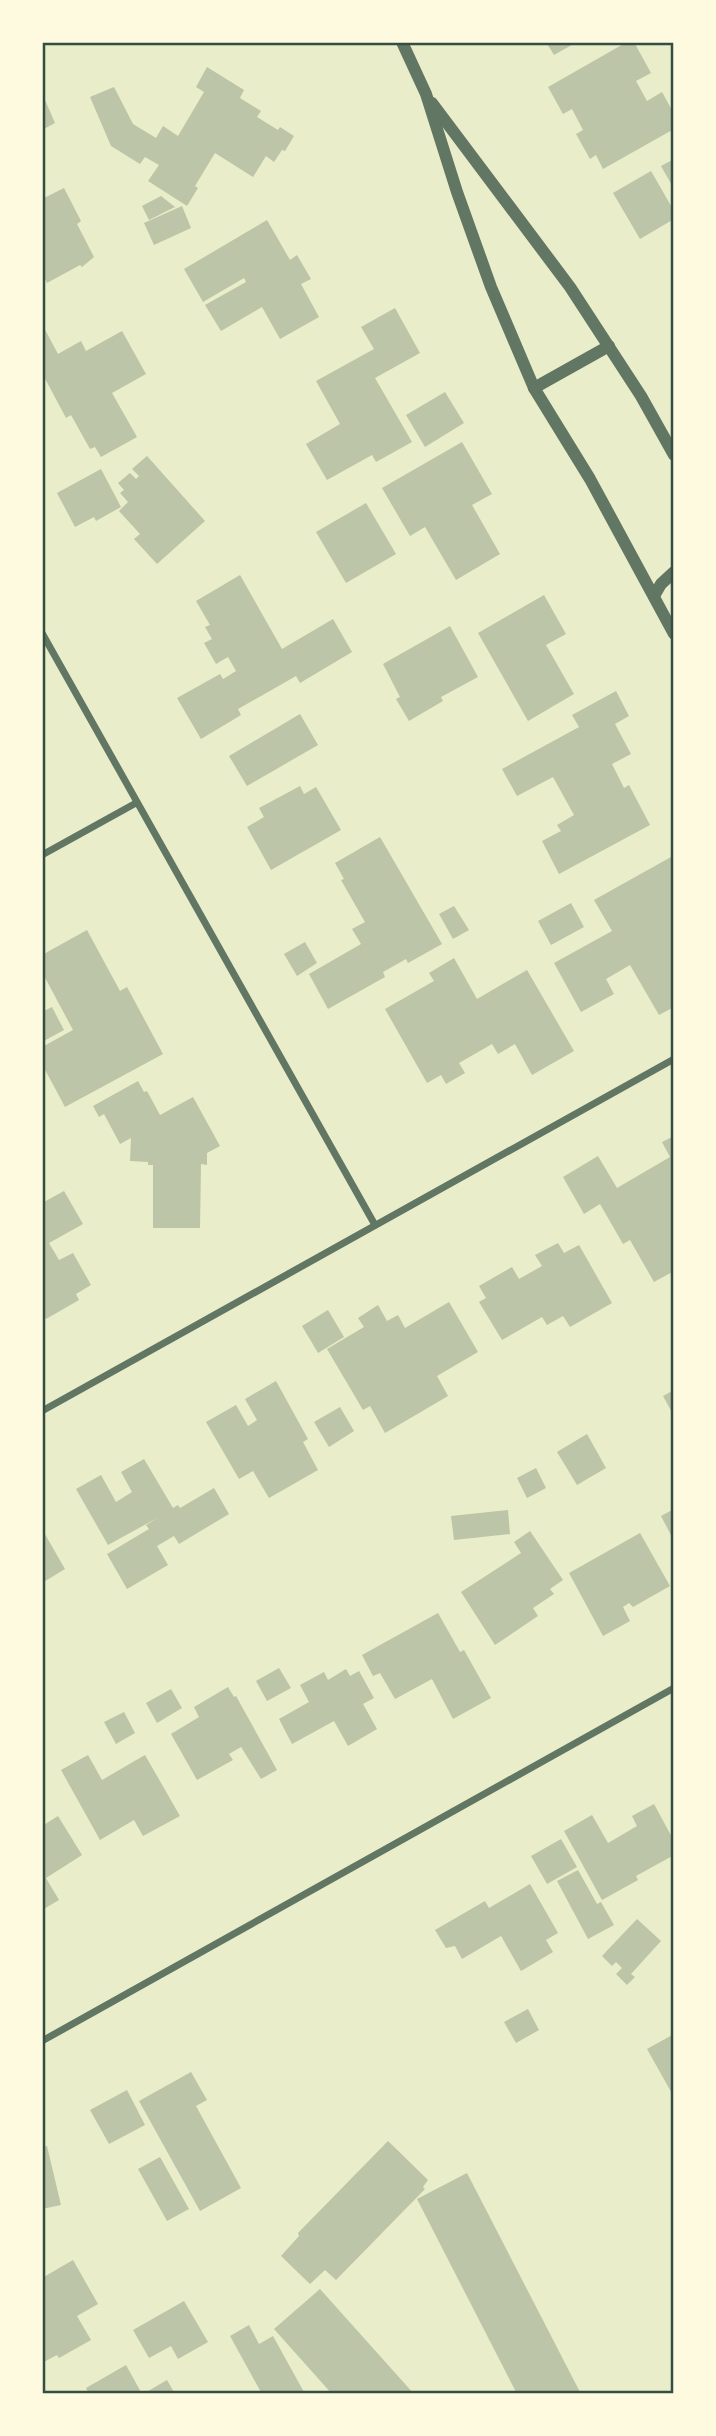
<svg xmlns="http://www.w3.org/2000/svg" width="716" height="2436" font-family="Signika,sans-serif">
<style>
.building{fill:#bcc5a7}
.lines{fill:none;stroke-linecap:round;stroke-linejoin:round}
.minor{stroke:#617663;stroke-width:7}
.tertiary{stroke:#617663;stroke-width:12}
.neatline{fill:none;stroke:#344e41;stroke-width:2.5}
</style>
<rect width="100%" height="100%" fill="#e9edc9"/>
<g class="building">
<polygon points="546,42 577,42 554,55"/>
<polygon points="627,42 634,42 651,73 636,81 647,101 662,92 674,114 674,129 603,169 596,155 590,159 576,134 583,130 572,109 563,114 548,87"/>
<polygon points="207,67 244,90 240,98 261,111 257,117 278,130 280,127 294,136 285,151 282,150 274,162 266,156 253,177 215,153 195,186 198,188 187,206 148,181 159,165 145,157 140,164 111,146 90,97 114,87 133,124 156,138 163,126 178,136 204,92 196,87"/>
<polygon points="42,93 55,123 42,130"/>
<polygon points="674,159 674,189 661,166"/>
<polygon points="651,171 674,211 674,219 640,239 613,193"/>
<polygon points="64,188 81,221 77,224 94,257 82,267 80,265 47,283 44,277 42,278 42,199"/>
<polygon points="161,196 175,207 149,220 142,206"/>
<polygon points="182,206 191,228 154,245 144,223"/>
<polygon points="267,220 290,260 297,255 311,279 301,284 319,317 280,339 262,307 221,331 205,305 246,282 244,278 203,302 184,269"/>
<polygon points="395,308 420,353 375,378 412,442 376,462 372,455 327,480 306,444 340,424 316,381 374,349 361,327"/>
<polygon points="42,324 58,354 81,341 86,351 122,331 146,374 112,393 137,437 101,457 95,447 90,449 71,415 66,418 42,373"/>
<polygon points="445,392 464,423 425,447 406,415"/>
<polygon points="462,442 492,494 472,505 500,554 456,580 425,527 410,536 382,488"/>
<polygon points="147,456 205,521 157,564 134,539 140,534 119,511 128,502 120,493 124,490 118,483 130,473 136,479 139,476 132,469"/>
<polygon points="101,469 121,507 96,521 94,517 75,527 57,493"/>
<polygon points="366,503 396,554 346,583 316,532"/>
<polygon points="240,575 282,649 333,619 352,652 300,683 296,676 238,709 241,715 201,739 177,698 220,674 223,679 236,671 228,657 216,664 204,643 212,639 205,627 210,625 196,601"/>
<polygon points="544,595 566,634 546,645 574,694 528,721 478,633"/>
<polygon points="450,626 478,677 441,697 443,701 409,721 396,699 400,697 383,664"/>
<polygon points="616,691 629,716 615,724 631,754 612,764 624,788 629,785 650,825 559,874 542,841 561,831 557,825 574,815 553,777 517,796 502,769 579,727 572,715"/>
<polygon points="300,714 318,745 247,786 229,756"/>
<polygon points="300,786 304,794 316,787 341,830 271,870 247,827 264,817 259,808"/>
<polygon points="380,837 442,944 408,963 406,959 383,972 385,977 328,1009 309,974 361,944 352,929 365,922 341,880 344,879 335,863"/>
<polygon points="671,857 674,863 674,1007 659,1015 630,965 606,979 614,994 581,1012 554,963 612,931 594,900"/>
<polygon points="571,903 584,927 551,945 538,921"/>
<polygon points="454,906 469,930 453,939 439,914"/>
<polygon points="87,930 120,991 127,987 163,1054 65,1107 42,1064 42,1047 73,1030 42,972 42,955"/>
<polygon points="305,942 317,963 297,976 284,954"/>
<polygon points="454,958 477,999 527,970 574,1051 532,1075 515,1044 498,1054 492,1044 459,1063 465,1073 446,1084 441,1075 427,1083 385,1009 434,981 429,973"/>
<polygon points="52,1007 64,1030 42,1042 42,1012"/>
<polygon points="138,1081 144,1092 147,1091 160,1115 193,1097 220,1146 207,1153 207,1165 201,1164 200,1228 153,1228 153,1165 148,1165 148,1162 130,1161 131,1138 120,1144 104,1114 99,1117 93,1106"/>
<polygon points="674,1136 674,1271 654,1282 630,1240 623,1244 600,1204 584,1214 563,1177 598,1156 617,1188 670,1157 662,1142"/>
<polygon points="64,1191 83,1224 49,1243 59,1260 73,1253 91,1285 76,1294 79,1300 46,1319 42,1312 42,1203"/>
<polygon points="558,1243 564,1253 579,1245 612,1303 570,1327 563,1316 547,1325 542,1317 502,1340 479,1302 486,1298 479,1286 512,1267 519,1279 542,1266 535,1255"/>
<polygon points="449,1302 478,1352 437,1376 448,1396 385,1433 370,1406 363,1410 327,1349 364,1327 358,1318 378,1305 387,1321 398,1315 405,1328"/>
<polygon points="328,1310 344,1337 318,1353 302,1326"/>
<polygon points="276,1381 308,1439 303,1442 318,1470 269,1498 253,1471 239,1479 206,1422 236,1405 248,1426 257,1420 245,1399"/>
<polygon points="674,1390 674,1416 663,1396"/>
<polygon points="340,1407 354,1431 329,1447 314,1422"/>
<polygon points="587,1434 606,1468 577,1485 557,1452"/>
<polygon points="144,1459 173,1508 178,1505 180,1508 214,1488 229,1514 179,1544 174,1536 157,1546 168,1565 127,1589 107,1554 149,1529 146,1525 159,1517 108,1545 76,1489 101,1475 116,1502 132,1492 121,1472"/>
<polygon points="536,1468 546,1488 527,1498 517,1478"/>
<polygon points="674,1509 674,1541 661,1516"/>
<polygon points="508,1510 510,1534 454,1540 451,1516"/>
<polygon points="42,1529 65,1569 42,1583"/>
<polygon points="530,1531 563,1580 550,1589 554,1594 533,1608 538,1616 495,1645 461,1592 521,1553 514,1542"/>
<polygon points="640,1533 670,1586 633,1607 629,1603 623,1607 630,1621 603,1636 569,1573"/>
<polygon points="438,1613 460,1652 464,1650 491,1698 453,1719 432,1679 395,1699 380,1673 373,1676 362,1655"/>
<polygon points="279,1668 291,1688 267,1701 256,1681"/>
<polygon points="346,1669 350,1676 359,1671 374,1698 363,1704 377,1729 348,1746 334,1721 292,1744 279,1719 309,1702 300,1685 324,1672 328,1680"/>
<polygon points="228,1687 234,1697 236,1696 277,1770 261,1779 241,1747 229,1754 233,1760 197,1780 171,1734 199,1717 194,1707"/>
<polygon points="171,1689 182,1708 157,1723 146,1703"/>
<polygon points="124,1712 135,1733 116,1744 104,1722"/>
<polygon points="88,1755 102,1780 145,1755 180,1816 143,1836 134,1820 100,1840 61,1770"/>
<polygon points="654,1804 674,1841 674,1855 636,1876 638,1880 602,1900 564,1831 592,1815 608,1843 637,1826 632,1816"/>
<polygon points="58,1816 82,1855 46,1878 59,1900 42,1910 42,1826"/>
<polygon points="561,1839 577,1867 547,1884 531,1856"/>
<polygon points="578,1870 597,1904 601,1902 614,1925 588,1939 557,1881"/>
<polygon points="530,1884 558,1933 546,1940 553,1952 521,1971 501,1936 462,1959 455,1946 446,1948 435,1930 485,1901 489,1908"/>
<polygon points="637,1919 661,1941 631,1974 635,1977 627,1985 616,1974 622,1968 616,1962 612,1966 602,1956"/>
<polygon points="528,2009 539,2030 516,2043 504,2022"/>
<polygon points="674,2034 674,2097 647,2049"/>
<polygon points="191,2072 207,2100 196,2106 241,2188 200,2211 139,2101"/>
<polygon points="127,2090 145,2125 109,2144 90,2110"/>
<polygon points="388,2141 428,2180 423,2187 425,2189 336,2280 325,2270 310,2284 281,2256 299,2236 298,2233"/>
<polygon points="47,2146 61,2205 42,2209 42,2147"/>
<polygon points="160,2157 189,2209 167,2221 138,2169"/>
<polygon points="467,2173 581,2394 517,2394 417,2199"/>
<polygon points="73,2260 98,2304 77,2316 91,2340 59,2358 57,2355 42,2363 42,2278"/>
<polygon points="320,2289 414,2394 332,2394 274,2329"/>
<polygon points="184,2301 208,2342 178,2359 171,2346 149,2358 133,2330"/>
<polygon points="249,2325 259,2344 273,2336 305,2394 262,2394 230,2336"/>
<polygon points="126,2365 142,2394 89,2394 86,2388"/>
<polygon points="167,2380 175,2394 143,2394"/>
</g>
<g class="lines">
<g class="minor">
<polyline points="42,633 375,1225"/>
<polyline points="42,855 136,803"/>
<polyline points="42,1411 674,1059"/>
<polyline points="42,2041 674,1688"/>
</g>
<g class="tertiary">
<polyline points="402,42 426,94 457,192 491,287 534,388 590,479 674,634"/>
<polyline points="432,103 570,287 641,396 674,455"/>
<polyline points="534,388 609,346"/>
<polyline points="654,596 661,584 674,572"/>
</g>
</g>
<rect width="716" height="2436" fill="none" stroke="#fefae0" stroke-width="88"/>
<rect x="44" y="44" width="628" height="2348" class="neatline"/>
</svg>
